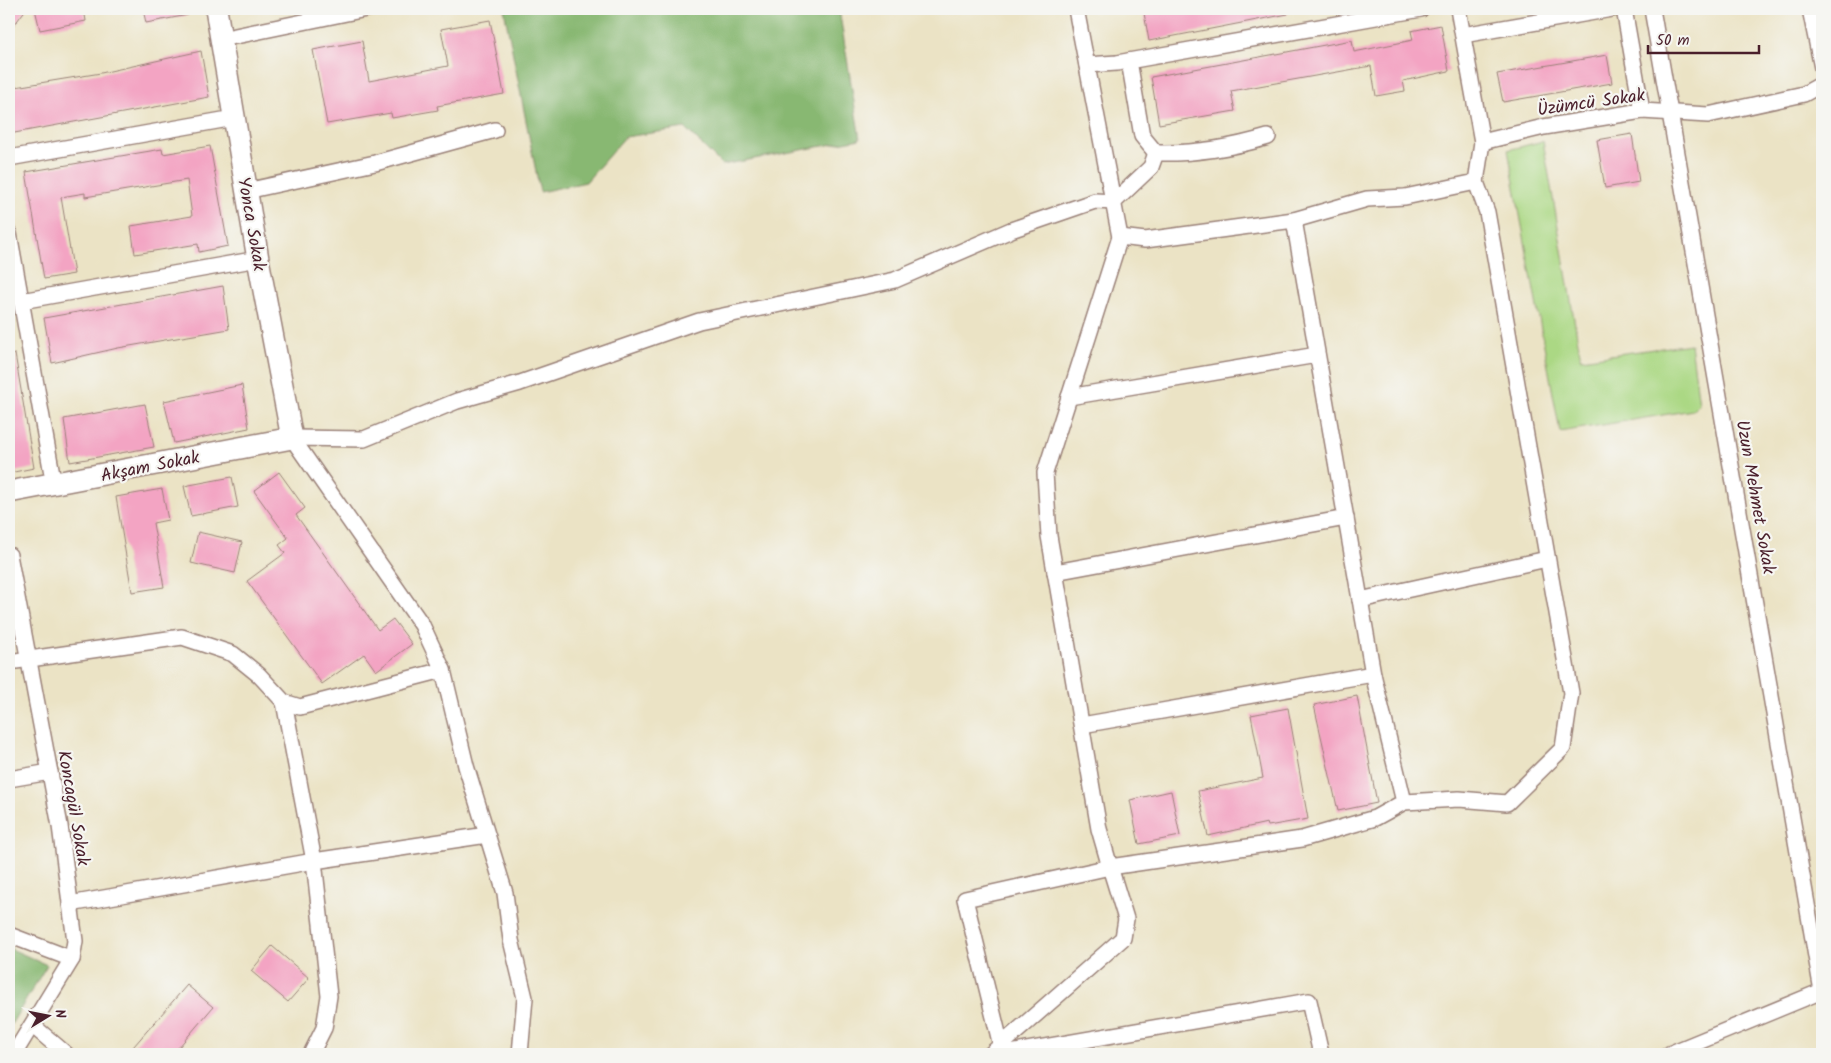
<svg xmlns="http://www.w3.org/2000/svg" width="1831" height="1063" font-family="Kalam,sans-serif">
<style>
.green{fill:#abd884;stroke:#7a7c58}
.forest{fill:#88b872;stroke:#696c4e}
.building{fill:#f3a4c3}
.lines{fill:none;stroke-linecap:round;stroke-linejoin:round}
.street-casing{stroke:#9a8178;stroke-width:18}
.secondary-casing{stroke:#9a8178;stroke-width:24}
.street{stroke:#fff;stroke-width:15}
.secondary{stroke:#fff;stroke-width:21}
.labels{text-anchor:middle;stroke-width:4.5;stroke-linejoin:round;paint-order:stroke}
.street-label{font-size:18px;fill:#4a1f2b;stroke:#f6f6f2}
</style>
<rect width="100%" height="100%" fill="#f6f6f2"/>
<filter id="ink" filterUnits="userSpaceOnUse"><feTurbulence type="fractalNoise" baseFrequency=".02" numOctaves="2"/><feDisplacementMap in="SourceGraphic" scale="10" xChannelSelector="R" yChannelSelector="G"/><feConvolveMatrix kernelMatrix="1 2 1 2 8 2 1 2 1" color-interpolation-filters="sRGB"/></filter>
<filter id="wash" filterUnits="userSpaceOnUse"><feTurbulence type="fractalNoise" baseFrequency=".0096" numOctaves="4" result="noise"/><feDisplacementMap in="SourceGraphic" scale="20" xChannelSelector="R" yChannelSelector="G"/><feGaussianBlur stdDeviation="1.12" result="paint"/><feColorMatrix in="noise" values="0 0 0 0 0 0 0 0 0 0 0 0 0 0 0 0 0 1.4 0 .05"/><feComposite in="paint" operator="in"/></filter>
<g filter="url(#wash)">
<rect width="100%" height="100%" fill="#ebe3c5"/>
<polygon class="green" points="1543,141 1581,359 1691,344 1699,404 1693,410 1560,432 1508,150"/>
<g class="forest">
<polygon points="504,9 839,9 860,139 722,165 685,128 625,137 586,182 540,192"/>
<polygon points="9,948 47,965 9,1028"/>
</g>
<g id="blocks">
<g class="building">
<polygon points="9,9 26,9 9,32"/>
<polygon points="35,9 84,9 86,21 40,30"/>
<polygon points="143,9 187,9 188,15 146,23"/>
<polygon points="1167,9 1287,9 1288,14 1149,41 1144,13"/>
<polygon points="490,20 504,94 437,106 438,110 392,118 391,113 327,124 313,50 362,41 369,81 448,66 441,29"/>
<polygon points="1441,25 1449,71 1403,81 1405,91 1376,96 1371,66 1231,91 1235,111 1159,124 1151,77 1352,40 1354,52 1413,40 1411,31"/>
<polygon points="201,51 209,97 9,134 9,88 101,73"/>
<polygon points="1607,55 1612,83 1503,102 1497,74"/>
<polygon points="1632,134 1639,182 1605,188 1597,140"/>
<polygon points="210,146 228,246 199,252 198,244 135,254 131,226 192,216 187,180 85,197 85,193 61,197 74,274 44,279 26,172 162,149 163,154"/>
<polygon points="223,286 229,329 118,348 52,363 44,318"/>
<polygon points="15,354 34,468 9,473 9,355"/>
<polygon points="242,385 249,428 174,443 164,401"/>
<polygon points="145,404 154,447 70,462 64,419"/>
<polygon points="279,472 305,508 296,515 378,630 393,619 412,644 376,671 364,654 322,684 247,581 285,553 279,545 288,538 254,491"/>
<polygon points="232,477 238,507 191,516 184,486"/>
<polygon points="162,489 168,520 153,523 164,587 132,592 116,497"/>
<polygon points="198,532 242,542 235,573 191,563"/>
<polygon points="1357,696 1377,803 1338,811 1314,705"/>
<polygon points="1288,708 1308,819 1268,826 1267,823 1208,836 1198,791 1263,778 1251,715"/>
<polygon points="1171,791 1180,836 1139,844 1130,800"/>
<polygon points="272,946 309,978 288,1002 251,971"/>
<polygon points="187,985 213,1007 173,1054 127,1054"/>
</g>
</g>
</g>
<g filter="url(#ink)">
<use href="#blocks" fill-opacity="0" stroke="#9a8178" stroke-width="1"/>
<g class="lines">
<defs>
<g id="street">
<polyline points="1624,9 1642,111"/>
<polyline points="1652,9 1822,991"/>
<polyline points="1810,9 1822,68"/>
<polyline points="1463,35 1612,9"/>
<polyline points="221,39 366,9"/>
<path d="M1129,61L1142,136L1156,153C1195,154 1231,148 1268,137"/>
<polyline points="1087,65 1117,63 1421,9"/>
<polyline points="1482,142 1544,127 1642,111 1708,115 1804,94 1822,84"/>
<polyline points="9,158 234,118"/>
<polyline points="246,191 375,163 495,130"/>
<polyline points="9,233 54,485"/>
<polyline points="1120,237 1145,240 1294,220 1367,199 1405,197 1476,182"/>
<polyline points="21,301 258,259"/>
<polyline points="1069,397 1317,355"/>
<polyline points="292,438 364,439 457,401 520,383 699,321 895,280 1011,230 1095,201 1114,202 1151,167 1156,153"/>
<polyline points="292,438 422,625 443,670 466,766 505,893 511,940 525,998 520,1054"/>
<polyline points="9,555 60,826 75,941 72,959 14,1054"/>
<polyline points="1055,572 1346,518"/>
<polyline points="1360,600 1547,559"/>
<polyline points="9,662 182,637 233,654 259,675 284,702 300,707 443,670"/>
<polyline points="284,702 314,861 329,996 324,1028 311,1054"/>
<polyline points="1082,725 1373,674"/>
<polyline points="9,779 50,772"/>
<polyline points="1404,802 1459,799 1507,803 1563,748 1571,693 1487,212 1476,182 1482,142 1458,9"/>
<polyline points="70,904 314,861 487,835"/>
<polyline points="9,935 72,959"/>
<polyline points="32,1025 66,1054"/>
<polyline points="991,1054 1123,938 1126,919 1110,867 1302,839 1375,818 1404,802 1373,674 1294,220"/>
<polyline points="1003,1054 965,899 1110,867 1099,829 1049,536 1045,473 1120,237 1076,9"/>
<polyline points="1004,1054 1309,1001 1321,1054"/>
<polyline points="1669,1054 1822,991"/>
</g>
<polyline id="secondary" points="9,492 292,438 258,259 216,9"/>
</defs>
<use href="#street" class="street-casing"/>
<use href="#secondary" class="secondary-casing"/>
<use href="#street" class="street"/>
<use href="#secondary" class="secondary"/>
</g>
</g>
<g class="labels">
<g class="street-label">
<text transform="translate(1591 102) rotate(-8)" y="6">Üzümcü Sokak</text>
<text transform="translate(252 224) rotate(80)" y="6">Yonca Sokak</text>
<text transform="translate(150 466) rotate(-11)" y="6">Akşam Sokak</text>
<text transform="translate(1756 497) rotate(80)" y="6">Uzun Mehmet Sokak</text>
<text transform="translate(74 808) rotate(80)" y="6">Koncagül Sokak</text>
</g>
</g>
<rect width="1831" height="1063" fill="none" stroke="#f6f6f2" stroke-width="30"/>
<g transform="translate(48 1016) rotate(80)" stroke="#f6f6f2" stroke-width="4" paint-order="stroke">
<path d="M0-4L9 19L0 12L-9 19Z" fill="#4a1f2b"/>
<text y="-8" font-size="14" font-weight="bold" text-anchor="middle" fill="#4a1f2b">N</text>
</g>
<path d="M1648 45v8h111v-8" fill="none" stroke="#4a1f2b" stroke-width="2.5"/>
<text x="1656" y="45" font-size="15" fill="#4a1f2b" stroke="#f6f6f2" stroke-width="4" paint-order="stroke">50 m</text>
</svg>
